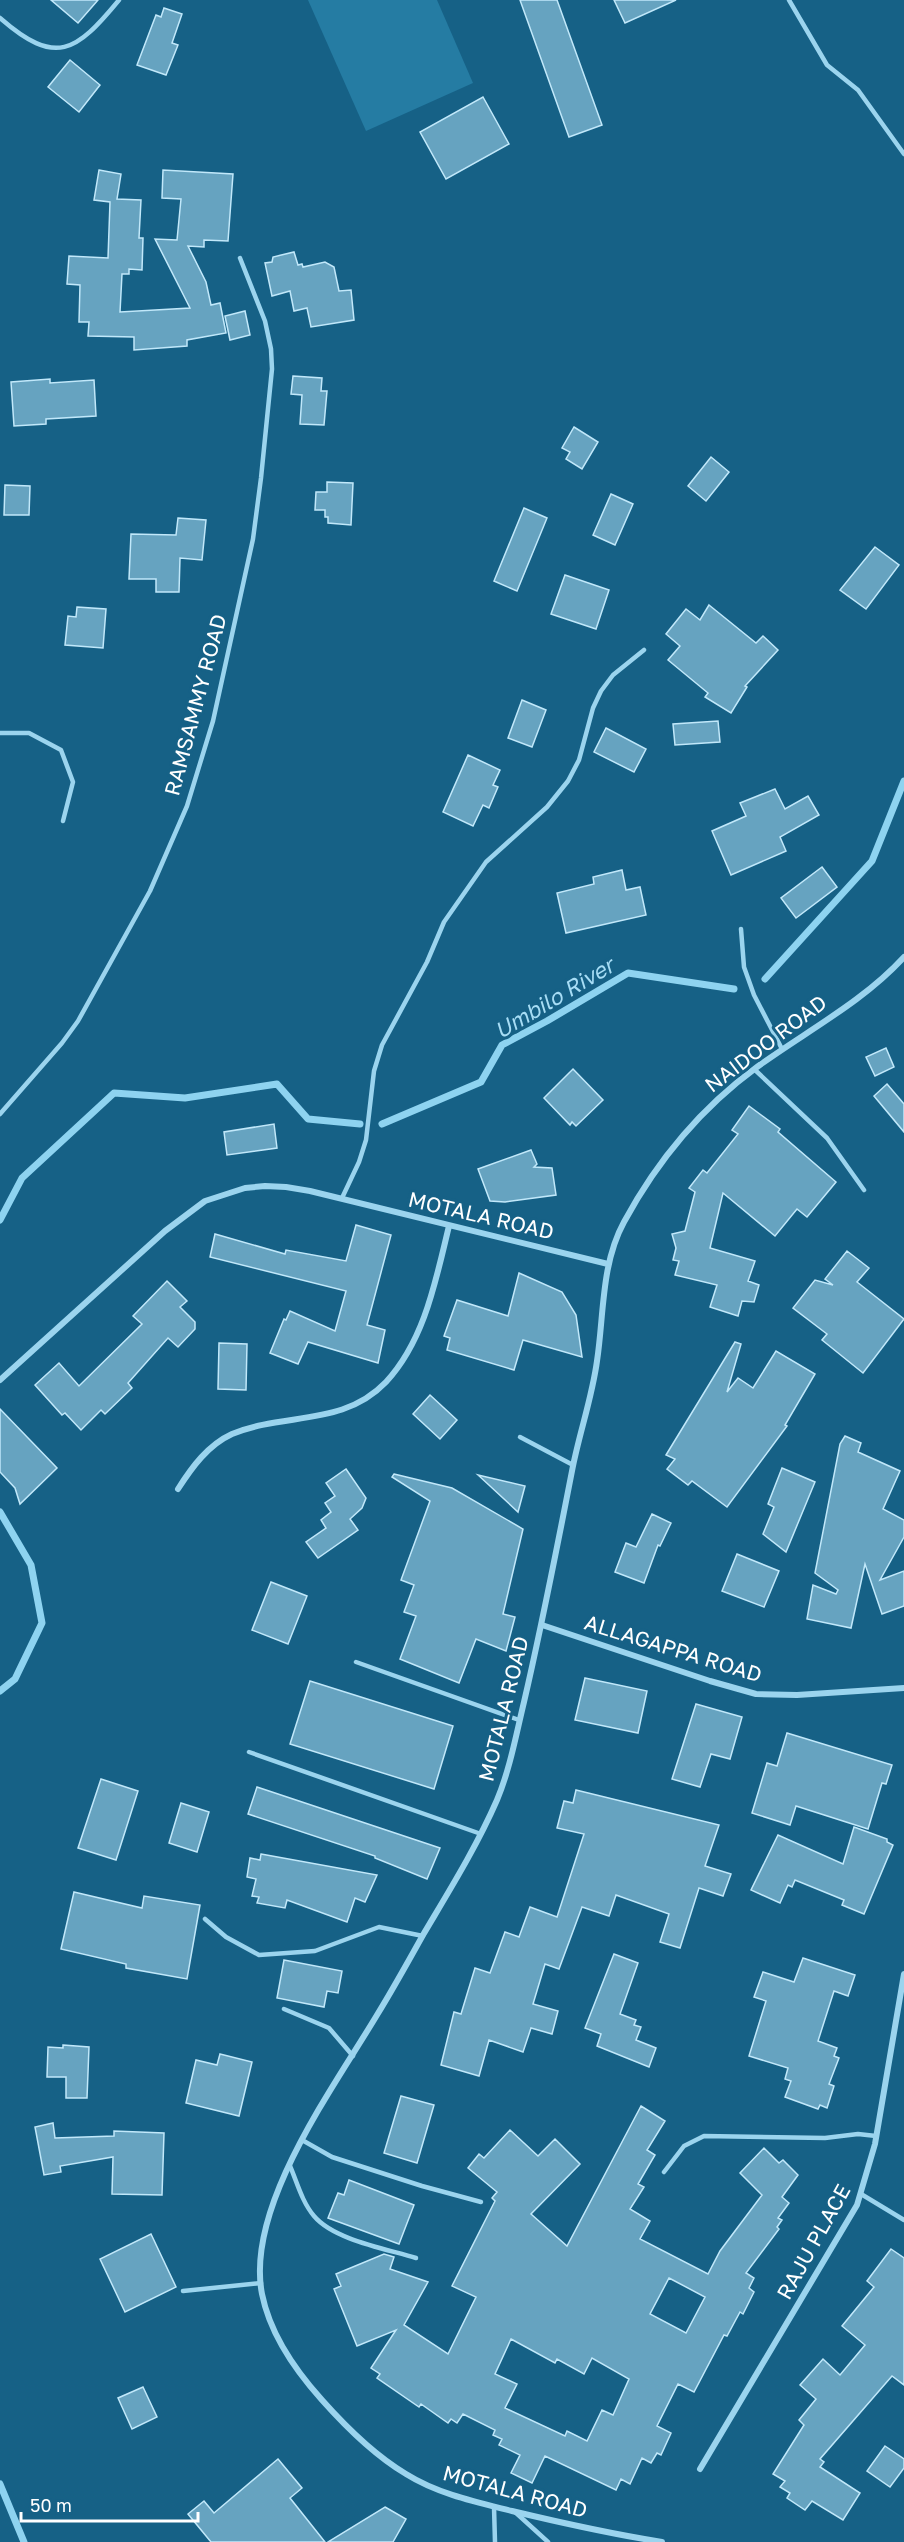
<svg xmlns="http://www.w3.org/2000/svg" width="904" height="2542" font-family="'Golos Text',sans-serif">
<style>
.green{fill:#257ca3}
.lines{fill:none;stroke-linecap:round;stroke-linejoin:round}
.stream{stroke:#8ed3f0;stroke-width:7}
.building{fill:#66a3c0;stroke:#c1e8fa;stroke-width:1.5;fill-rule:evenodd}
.lane{stroke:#9bd4ee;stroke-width:4.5}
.street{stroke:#9bd4ee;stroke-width:6}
.labels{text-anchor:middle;stroke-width:6;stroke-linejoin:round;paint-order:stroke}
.street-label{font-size:21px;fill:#fff;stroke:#166186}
.water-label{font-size:22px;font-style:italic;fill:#a7ddf5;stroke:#166186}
</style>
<rect width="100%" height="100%" fill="#166186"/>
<polygon class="green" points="308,0 437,0 473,83 366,131"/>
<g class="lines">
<g class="stream">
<polyline points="765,979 872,861 904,781"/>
<polyline points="382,1124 481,1082 502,1045 547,1021 628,973 734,989"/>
<polyline points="0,1220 22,1178 114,1093 185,1098 277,1084 308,1119 360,1124"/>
<polyline points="0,1512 31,1565 42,1623 15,1679 0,1691"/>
<polyline points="0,2484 24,2542"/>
</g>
</g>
<g class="building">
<polygon points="51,0 98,0 78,23"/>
<polygon points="520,0 557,0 602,125 569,137"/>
<polygon points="614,0 676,0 625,23"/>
<polygon points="164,8 182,14 172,43 178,45 166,75 137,65 156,15 161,17"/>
<polygon points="70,60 100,85 79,112 48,87"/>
<polygon points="483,97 509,144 446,179 420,132"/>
<polygon points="99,170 121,174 117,199 141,200 139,238 143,238 142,270 129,269 129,274 122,274 120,312 190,308 155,239 177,240 181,199 162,198 163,170 233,174 228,241 204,240 204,247 188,246 206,282 211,305 220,303 226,333 187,340 187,346 134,350 134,337 88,336 89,322 79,322 80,285 67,284 69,256 108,258 110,202 94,200"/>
<polygon points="294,252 298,265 302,264 303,267 325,262 334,267 339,291 351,290 354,320 311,327 307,308 294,311 290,291 272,296 265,263 272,262 273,257"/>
<polygon points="245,311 250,335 230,340 225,316"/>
<polygon points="293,376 322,378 321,391 327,391 324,425 300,424 302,395 291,394"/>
<polygon points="50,379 50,383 94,380 96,416 46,419 46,424 14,426 11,382"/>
<polygon points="574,427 598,442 582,469 566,459 570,452 562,448"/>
<polygon points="711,457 729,472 706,501 688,486"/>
<polygon points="327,482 353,483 351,525 328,523 328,517 325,517 325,510 315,510 316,492 327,492"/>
<polygon points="5,485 30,486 29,515 4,515"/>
<polygon points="611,494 633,504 615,545 593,535"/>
<polygon points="524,508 547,518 517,591 494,581"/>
<polygon points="178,518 206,520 202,560 180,558 179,592 156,592 156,579 129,579 131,534 176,535"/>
<polygon points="875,547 899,565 866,609 840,590"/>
<polygon points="565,575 609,590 596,629 551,614"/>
<polygon points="709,605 756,643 763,636 778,650 745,686 747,687 731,713 705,697 708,693 668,660 680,646 666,634 686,609 700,620"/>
<polygon points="77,607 106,609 103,648 65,645 68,616 76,617"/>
<polygon points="522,700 546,710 532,747 508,738"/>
<polygon points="718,721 720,742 675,745 673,724"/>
<polygon points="606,728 646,749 634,772 594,752"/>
<polygon points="468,755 500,770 493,785 498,787 489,808 483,805 473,826 443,812"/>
<polygon points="775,789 785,809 808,796 819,815 780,837 786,851 731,875 712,831 746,816 740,803"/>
<polygon points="822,867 837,887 796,918 781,898"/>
<polygon points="622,870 626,890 640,887 646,915 566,933 557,893 594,884 593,877"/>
<polygon points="886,1048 894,1067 875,1076 866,1057"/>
<polygon points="573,1069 603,1100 576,1126 572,1122 570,1125 544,1098"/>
<polygon points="887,1084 904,1104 904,1132 874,1096"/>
<polygon points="749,1106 780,1129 778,1132 836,1182 807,1217 797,1209 775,1236 723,1193 710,1248 755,1261 748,1281 759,1285 754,1302 742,1301 738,1316 710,1307 717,1285 675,1275 679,1261 673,1260 676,1248 672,1234 685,1231 695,1192 689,1188 703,1170 707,1173 738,1134 732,1130"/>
<polygon points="274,1124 277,1148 227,1155 224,1132"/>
<polygon points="531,1150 537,1164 534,1167 552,1168 556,1195 505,1202 490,1201 478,1169"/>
<polygon points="356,1225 391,1235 367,1325 385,1330 378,1363 308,1342 298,1364 270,1353 284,1319 286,1320 290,1311 335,1331 346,1291 210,1257 215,1234 285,1254 286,1250 346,1261"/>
<polygon points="847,1251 869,1268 857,1282 904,1319 863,1373 822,1340 827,1334 793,1308 815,1280 833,1285 825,1279"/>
<polygon points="519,1273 562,1292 576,1315 582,1357 523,1340 514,1370 447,1350 450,1338 444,1336 457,1300 508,1316"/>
<polygon points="167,1281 187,1301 180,1307 195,1322 195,1329 178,1347 168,1338 128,1383 132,1388 105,1414 101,1410 81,1430 65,1413 62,1415 35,1385 59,1363 79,1386 142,1324 133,1316"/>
<polygon points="735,1342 741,1344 727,1392 738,1378 753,1388 776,1351 815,1374 785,1425 787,1426 727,1507 692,1481 688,1485 667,1469 675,1459 666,1455"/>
<polygon points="219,1343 247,1344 246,1390 218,1389"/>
<polygon points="430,1395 457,1420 440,1439 413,1414"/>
<polygon points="0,1409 57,1468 20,1504 15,1488 0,1472"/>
<polygon points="845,1436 861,1443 858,1452 900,1471 883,1509 904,1520 904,1537 880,1580 904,1571 904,1606 882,1614 865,1564 851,1628 807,1619 813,1585 836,1594 838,1590 815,1573 840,1444"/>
<polygon points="782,1468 815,1482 786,1552 763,1534 774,1507 768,1504"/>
<polygon points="346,1469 366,1498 362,1508 350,1519 358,1530 318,1558 306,1542 326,1528 321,1520 331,1512 325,1503 335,1496 326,1483"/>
<polygon points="394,1474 452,1488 523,1529 503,1614 515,1617 506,1651 476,1639 459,1683 400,1659 416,1616 404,1612 414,1585 401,1580 430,1501 392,1477"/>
<polygon points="478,1475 525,1486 518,1512"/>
<polygon points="652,1514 671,1523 660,1546 658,1545 644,1583 615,1572 626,1543 636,1547"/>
<polygon points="737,1554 779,1571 764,1607 722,1591"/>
<polygon points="271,1582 307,1596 288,1644 252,1630"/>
<polygon points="585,1678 647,1691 638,1733 575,1720"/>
<polygon points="310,1681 453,1726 434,1789 290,1744"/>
<polygon points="696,1704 742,1717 730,1759 711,1754 700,1787 672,1779"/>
<polygon points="787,1733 892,1765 886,1784 882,1783 868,1829 796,1806 790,1825 752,1813 767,1763 777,1766"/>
<polygon points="101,1779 138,1791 116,1860 78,1848"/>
<polygon points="257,1787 440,1848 427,1879 375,1858 375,1856 248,1814"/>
<polygon points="576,1790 719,1825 705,1866 731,1874 723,1896 699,1888 680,1948 660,1942 669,1914 616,1895 609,1916 582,1907 559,1969 545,1964 533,2004 558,2011 552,2034 531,2028 523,2052 489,2040 479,2076 441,2065 454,2012 461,2014 475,1968 490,1973 505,1932 519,1937 530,1907 557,1917 584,1834 557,1828 564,1801 573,1803"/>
<polygon points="181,1803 209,1812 197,1852 169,1843"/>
<polygon points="854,1827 887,1839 887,1842 893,1845 864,1914 842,1905 844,1900 795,1880 792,1887 788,1885 780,1903 751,1890 778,1835 843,1864"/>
<polygon points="261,1854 377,1875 365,1902 355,1898 347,1922 287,1900 285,1908 257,1903 259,1897 252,1896 256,1879 247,1877 250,1858 260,1860"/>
<polygon points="74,1892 142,1908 144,1896 200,1905 187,1979 126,1968 126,1964 61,1949"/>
<polygon points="614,1954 638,1963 620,2014 636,2020 634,2025 641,2027 636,2040 656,2048 649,2067 597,2046 601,2034 585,2028"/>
<polygon points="803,1958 855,1975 848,1996 834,1991 818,2041 837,2048 834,2056 839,2058 829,2084 834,2086 827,2108 820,2105 818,2109 785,2097 791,2081 785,2079 788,2068 749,2056 766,2001 754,1997 763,1972 794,1982"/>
<polygon points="284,1960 342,1971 338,1993 327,1991 324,2007 277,1998"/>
<polygon points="63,2045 89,2047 87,2098 66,2098 66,2077 47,2077 48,2047 63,2048"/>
<polygon points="220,2054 252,2062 239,2116 186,2103 196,2060 217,2065"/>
<polygon points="401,2096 434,2105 417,2163 384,2153"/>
<path d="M641,2106L665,2121L647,2150L655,2155L638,2184L644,2187L630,2209L650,2221L640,2239L708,2274L720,2251L762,2195L740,2173L764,2148L779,2163L783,2160L798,2175L782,2197L789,2203L778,2218L782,2220L777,2227L779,2229L746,2273L754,2278L749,2288L754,2292L743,2314L740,2312L727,2336L724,2335L694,2392L678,2384L657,2426L671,2433L661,2455L657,2453L651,2463L642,2458L630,2484L621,2479L616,2490L545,2456L532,2483L511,2473L520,2455L499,2445L502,2439L493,2435L495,2430L463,2414L457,2423L451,2419L448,2423L421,2404L419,2407L377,2378L380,2374L371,2368L396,2330L357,2346L334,2289L341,2286L336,2274L384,2254L394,2257L390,2269L428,2282L404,2325L448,2354L476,2297L452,2286L495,2201L492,2198L497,2192L468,2168L479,2154L484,2158L510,2130L538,2156L555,2139L580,2164L531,2214L567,2246ZM669,2278L705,2297L686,2333L650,2314ZM511,2339L555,2363L557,2359L584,2374L592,2358L629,2379L613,2415L602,2410L587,2441L567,2431L565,2436L505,2408L517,2384L495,2374Z"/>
<polygon points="53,2123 55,2138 114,2136 114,2131 164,2133 162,2195 112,2194 113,2157 60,2166 61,2172 44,2175 35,2127"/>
<polygon points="349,2180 414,2205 399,2244 328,2218 338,2193 344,2195"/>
<polygon points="151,2234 176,2287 125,2312 100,2259"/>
<polygon points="891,2249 904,2258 904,2385 892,2376 820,2459 824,2462 820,2467 860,2493 843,2520 812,2501 805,2510 787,2498 790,2493 780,2487 785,2481 773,2474 804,2425 799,2420 816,2399 800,2385 823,2359 840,2375 865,2345 842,2326 874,2287 867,2281"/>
<polygon points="143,2387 157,2417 132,2429 118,2398"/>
<polygon points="885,2446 904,2459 904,2468 890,2487 867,2471"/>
<polygon points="278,2459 302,2488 290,2498 325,2542 211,2542 188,2514 204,2501 214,2513"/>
<polygon points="385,2507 406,2519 393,2542 328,2542"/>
</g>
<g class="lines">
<g class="lane">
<polyline points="789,0 827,65 858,90 904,154"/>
<path d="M0,18C56,67 76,52 119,0"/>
<polyline points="0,733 29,733 61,750 73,782 63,821"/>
<polyline points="741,929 744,967 754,995 782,1049"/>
<polyline points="754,1069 827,1138 864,1190"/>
<polyline points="0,1114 62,1043 78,1021 150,891 187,806 213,721 253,539 261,478 272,369 271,349 265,321 240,258"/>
<polyline points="342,1198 359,1162 366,1140 374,1071 382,1045 427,962 444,922 486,862 547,807 568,781 579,760 593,708 601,691 613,675 644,650"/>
<polyline points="520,1437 573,1465"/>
<polyline points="356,1662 519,1720"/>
<polyline points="249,1752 481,1834"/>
<polyline points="205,1919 226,1937 259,1955 315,1951 379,1927 423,1936"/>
<polyline points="284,2009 329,2028 353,2056"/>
<polyline points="302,2140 332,2157 422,2186 481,2202"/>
<path d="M290,2166C297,2182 302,2202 314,2216C334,2240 387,2249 416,2258"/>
<polyline points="664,2172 684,2146 704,2136 825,2138 858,2134 876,2136"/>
<polyline points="861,2194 904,2220"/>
<polyline points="183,2291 261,2283"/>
<polyline points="494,2507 495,2542"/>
<polyline points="515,2512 548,2542"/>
</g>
<g class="street">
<polyline points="0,1380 165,1231 205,1201 245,1188 265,1186 286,1187 310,1191 608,1264"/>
<path d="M178,1489C192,1467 208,1445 232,1434C285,1412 343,1427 386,1382C425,1340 436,1279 449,1226"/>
<polyline points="542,1625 710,1681 756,1694 797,1695 904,1688"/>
<polyline points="700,2469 857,2205 875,2144 904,1974"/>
<path d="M662,2542C612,2534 562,2523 512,2511C476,2502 438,2494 406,2474C374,2455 346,2427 322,2400C295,2370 270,2334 262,2294C245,2207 334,2087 377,2015C393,1989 408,1962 423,1935C449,1891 476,1848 497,1800C510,1769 516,1735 524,1702C542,1625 557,1548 572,1471C579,1434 592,1398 597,1361C604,1315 601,1264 624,1222C657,1161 701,1108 757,1067C805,1032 863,1002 904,957"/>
</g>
</g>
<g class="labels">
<g class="street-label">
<text transform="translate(196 705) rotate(-75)" y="7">RAMSAMMY ROAD</text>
<text transform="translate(766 1044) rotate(-37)" y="7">NAIDOO ROAD</text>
<text transform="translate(481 1216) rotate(13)" y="7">MOTALA ROAD</text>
<text transform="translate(673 1649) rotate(17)" y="7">ALLAGAPPA ROAD</text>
<text transform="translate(504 1709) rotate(-76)" y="7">MOTALA ROAD</text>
<text transform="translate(814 2242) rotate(-61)" y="7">RAJU PLACE</text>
<text transform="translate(515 2492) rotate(15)" y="7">MOTALA ROAD</text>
</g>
<g class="water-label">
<text transform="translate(554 998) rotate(-31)" y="8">Umbilo River</text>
</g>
</g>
<path d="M21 2512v9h177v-9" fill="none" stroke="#ffffff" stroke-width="3"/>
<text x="30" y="2512" font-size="18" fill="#ffffff" stroke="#166186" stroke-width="4.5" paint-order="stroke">50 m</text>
</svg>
